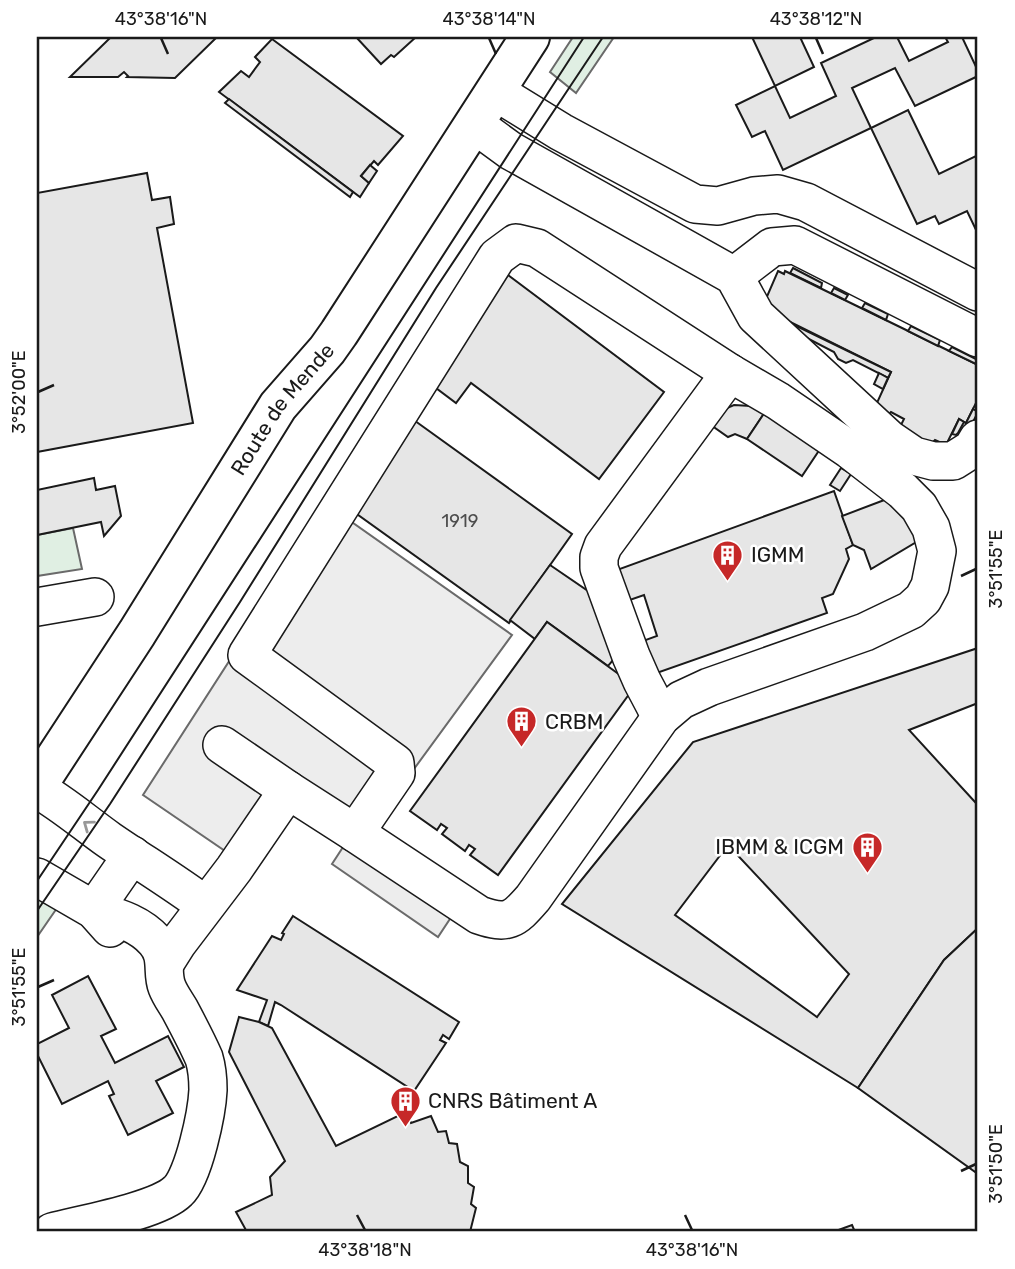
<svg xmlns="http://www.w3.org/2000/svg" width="1015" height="1269" font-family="Rubik,sans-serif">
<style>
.green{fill:#e0efe3;stroke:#6a6a6a;stroke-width:2}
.parking{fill:#ededed;stroke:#6a6a6a;stroke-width:2}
.building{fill:#e6e6e6;stroke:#1a1a1a;stroke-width:2;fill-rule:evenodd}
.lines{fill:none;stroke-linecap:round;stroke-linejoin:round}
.minor-casing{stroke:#1a1a1a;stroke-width:40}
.major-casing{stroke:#1a1a1a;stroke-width:42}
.minor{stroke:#fff;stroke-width:37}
.major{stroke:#fff;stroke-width:38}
.tram{stroke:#1a1a1a;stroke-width:2}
.oneway{stroke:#989898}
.ticks{fill:none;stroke:#1a1a1a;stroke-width:2.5}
.labels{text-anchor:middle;stroke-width:5;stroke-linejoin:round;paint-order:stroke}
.number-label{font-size:18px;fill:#4d4d4d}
.street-label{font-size:21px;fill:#1a1a1a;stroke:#fff}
.poi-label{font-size:21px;fill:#1a1a1a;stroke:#fff;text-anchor:start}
.neatline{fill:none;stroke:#1a1a1a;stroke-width:2.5}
.ticks-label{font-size:18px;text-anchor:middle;fill:#1a1a1a}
</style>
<rect width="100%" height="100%" fill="#fff"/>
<g class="green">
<polygon points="573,37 614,37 576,93 550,72"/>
<polygon points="73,528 82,569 37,576 37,535"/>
<polygon points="37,893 57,908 37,937"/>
</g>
<polygon class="parking" points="329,506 512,635 373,825 469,890 438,937 332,864 345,844 296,809 231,855 143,795"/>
<g class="building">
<polygon points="111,37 217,37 175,78 127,77 128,76 124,72 118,77 70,77"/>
<polygon points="356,37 416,37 394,57 391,55 381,64"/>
<polygon points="752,37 800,37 814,67 775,86"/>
<polygon points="876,37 897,37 909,61 948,42 945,37 962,37 978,71 978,76 915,106 895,68 852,88 871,128 783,170 765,131 752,137 736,105 775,86 790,118 836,96 821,63"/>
<polygon points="272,39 403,136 378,165 374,161 361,176 369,183 360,197 219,92 241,71 249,77 260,62 255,57"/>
<polygon points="229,99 353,192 350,197 225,103"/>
<polygon points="908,110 939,174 978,155 978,234 967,211 939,224 935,216 917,224 871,128"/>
<polygon points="370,165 377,171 369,183 361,176"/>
<polygon points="147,173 152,200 170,197 174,224 157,228 193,423 37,452 37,193"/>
<polygon points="793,268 822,283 821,288 790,273"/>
<polygon points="778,271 784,274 785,271 978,365 978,399 966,423 959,419 946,445 935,440 931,444 898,431 904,419 891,412 886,417 876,405 891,372 762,308"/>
<polygon points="508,275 664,392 599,479 471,383 456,403 428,382"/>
<polygon points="834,288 848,295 845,300 831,293"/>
<polygon points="865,303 888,314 886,320 862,308"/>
<polygon points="782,319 891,372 888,378 853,360 846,363 838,359 834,352 780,324"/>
<polygon points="911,326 940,340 938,346 908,331"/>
<polygon points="952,347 978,360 978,365 949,351"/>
<polygon points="879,373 888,378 883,389 874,384"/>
<polygon points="734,405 751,406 765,412 747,439 735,434 728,437 708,423 727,408"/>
<polygon points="973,409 978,412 971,426 966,423"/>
<polygon points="765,412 820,449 802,476 747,439"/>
<polygon points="411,418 572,534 509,623 347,507"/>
<polygon points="959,419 964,422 958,433 956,435 952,434"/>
<polygon points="841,468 851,474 840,491 830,485"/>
<polygon points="94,478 96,490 115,486 121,516 104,536 101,522 37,535 37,490"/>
<polygon points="834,491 853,545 846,549 849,559 833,594 822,598 827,613 651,675 640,642 657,636 644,595 624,602 614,571"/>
<polygon points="887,499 923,538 871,569 864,550 853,545 842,516"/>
<polygon points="550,565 604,602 621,651 608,666 547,622 535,639 510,620"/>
<polygon points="547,622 635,686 498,875 470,855 475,849 469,845 465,851 442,834 447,828 441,824 437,830 410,811"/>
<path d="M978,648V703L909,730L975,802L978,799V928L944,960L858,1088L562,904L693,742ZM728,845L849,974L817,1017L675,915Z"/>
<polygon points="293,916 459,1022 449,1039 443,1035 440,1040 446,1043 414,1091 281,1005 275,1002 268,1026 259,1022 267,1000 237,990 272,936 281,940 284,934 282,933"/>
<polygon points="978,928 978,1174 858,1088 944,960"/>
<polygon points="88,976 116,1029 101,1036 115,1063 168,1036 184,1067 156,1081 173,1113 128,1135 109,1096 114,1094 108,1081 62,1104 37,1054 37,1044 69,1028 52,995"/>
<polygon points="239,1017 259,1022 272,1028 336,1146 406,1112 411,1123 431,1116 438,1132 446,1131 449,1143 457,1144 460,1162 468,1166 468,1183 474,1187 471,1204 476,1208 470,1232 247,1232 236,1212 272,1195 270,1177 285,1161 229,1052"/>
<polygon points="852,1225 855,1232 833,1232"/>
</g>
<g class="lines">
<defs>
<g id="minor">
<polyline points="496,92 561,132 695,204 718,206 754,196 778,194 806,202 978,292"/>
<polyline points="474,124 511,151 734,276 756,316 889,439 914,456 933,461 953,461 972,449 978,439"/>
<path d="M516,243L537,248L730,373L778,401L850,450L903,491L919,507L931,528L937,551L930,586L923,599L911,610L865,632L709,687L681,700L661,717L533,898C514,920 508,925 479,915L355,833L396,773L395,763L247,655L497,257Z"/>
<polyline points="734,276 772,247 795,245 978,338"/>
<polyline points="37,607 95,597"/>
<polyline points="661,717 642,681 631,656 599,568 599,557 603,546 730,373"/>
<polyline points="222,745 288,790"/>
<path d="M37,789C62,803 85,823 109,840C141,862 174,882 205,905"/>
<polyline points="37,877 94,910 110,928"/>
<polyline points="165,963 177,944 234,869 288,790 355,833"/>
<path d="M52,1232C82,1224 158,1211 178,1191C194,1176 207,1112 208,1090C208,1079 207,1068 204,1058C197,1042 188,1025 180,1010C176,1003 170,995 167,987C161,972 169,957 155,941C139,923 116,917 94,910L132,855"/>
</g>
<g id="major">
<path id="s1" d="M37,786L137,633L278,406L327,350L339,333L530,37"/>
</g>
</defs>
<use href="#minor" class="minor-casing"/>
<use href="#major" class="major-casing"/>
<use href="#minor" class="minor"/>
<use href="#major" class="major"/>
<g class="tram">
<polyline points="37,881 98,790 584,37"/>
<polyline points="37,911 110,804 240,602 436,288 603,37"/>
</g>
</g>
<defs><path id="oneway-chevron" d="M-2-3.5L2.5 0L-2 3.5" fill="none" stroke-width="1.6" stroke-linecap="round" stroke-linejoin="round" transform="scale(1.75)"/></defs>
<use class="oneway" href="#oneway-chevron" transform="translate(88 825) rotate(-144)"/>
<path class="ticks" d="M161,38L168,54M489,38L496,54M816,38L823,54M38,392L54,385M961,576L976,569M38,987L54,980M961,1171L976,1164M357,1215L365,1230M685,1215L692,1230"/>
<defs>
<symbol id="building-pin" viewBox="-11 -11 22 30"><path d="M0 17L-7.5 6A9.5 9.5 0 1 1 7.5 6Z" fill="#c62828" stroke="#fff"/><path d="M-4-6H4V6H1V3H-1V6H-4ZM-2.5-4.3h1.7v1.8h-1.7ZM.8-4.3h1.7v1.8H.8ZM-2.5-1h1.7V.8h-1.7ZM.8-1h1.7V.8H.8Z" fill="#fff"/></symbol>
</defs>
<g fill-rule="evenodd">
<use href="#building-pin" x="710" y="538" width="35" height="47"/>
<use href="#building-pin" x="504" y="704" width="35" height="47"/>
<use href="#building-pin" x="850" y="830" width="35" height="47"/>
<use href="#building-pin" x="388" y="1084" width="35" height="47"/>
</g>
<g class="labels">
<g class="number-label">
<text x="460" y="527">1919</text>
</g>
<g class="street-label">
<text dy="7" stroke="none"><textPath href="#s1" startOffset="450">Route de Mende</textPath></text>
</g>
<g class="poi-label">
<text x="751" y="562">IGMM</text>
<text x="545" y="729">CRBM</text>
<text x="844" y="854" text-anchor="end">IBMM &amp; ICGM</text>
<text x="428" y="1108">CNRS Bâtiment A</text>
</g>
</g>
<rect width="1015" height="1269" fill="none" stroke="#ffffff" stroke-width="77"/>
<rect x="38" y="38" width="938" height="1192" class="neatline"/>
<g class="ticks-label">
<text x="161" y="25">43°38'16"N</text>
<text x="489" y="25">43°38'14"N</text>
<text x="816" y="25">43°38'12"N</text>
<text transform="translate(19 392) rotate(-90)" y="6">3°52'00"E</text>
<text transform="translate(996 569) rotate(-90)" y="6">3°51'55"E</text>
<text transform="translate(19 987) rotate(-90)" y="6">3°51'55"E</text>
<text transform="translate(996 1164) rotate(-90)" y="6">3°51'50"E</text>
<text x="365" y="1256">43°38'18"N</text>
<text x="692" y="1256">43°38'16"N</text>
</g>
</svg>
